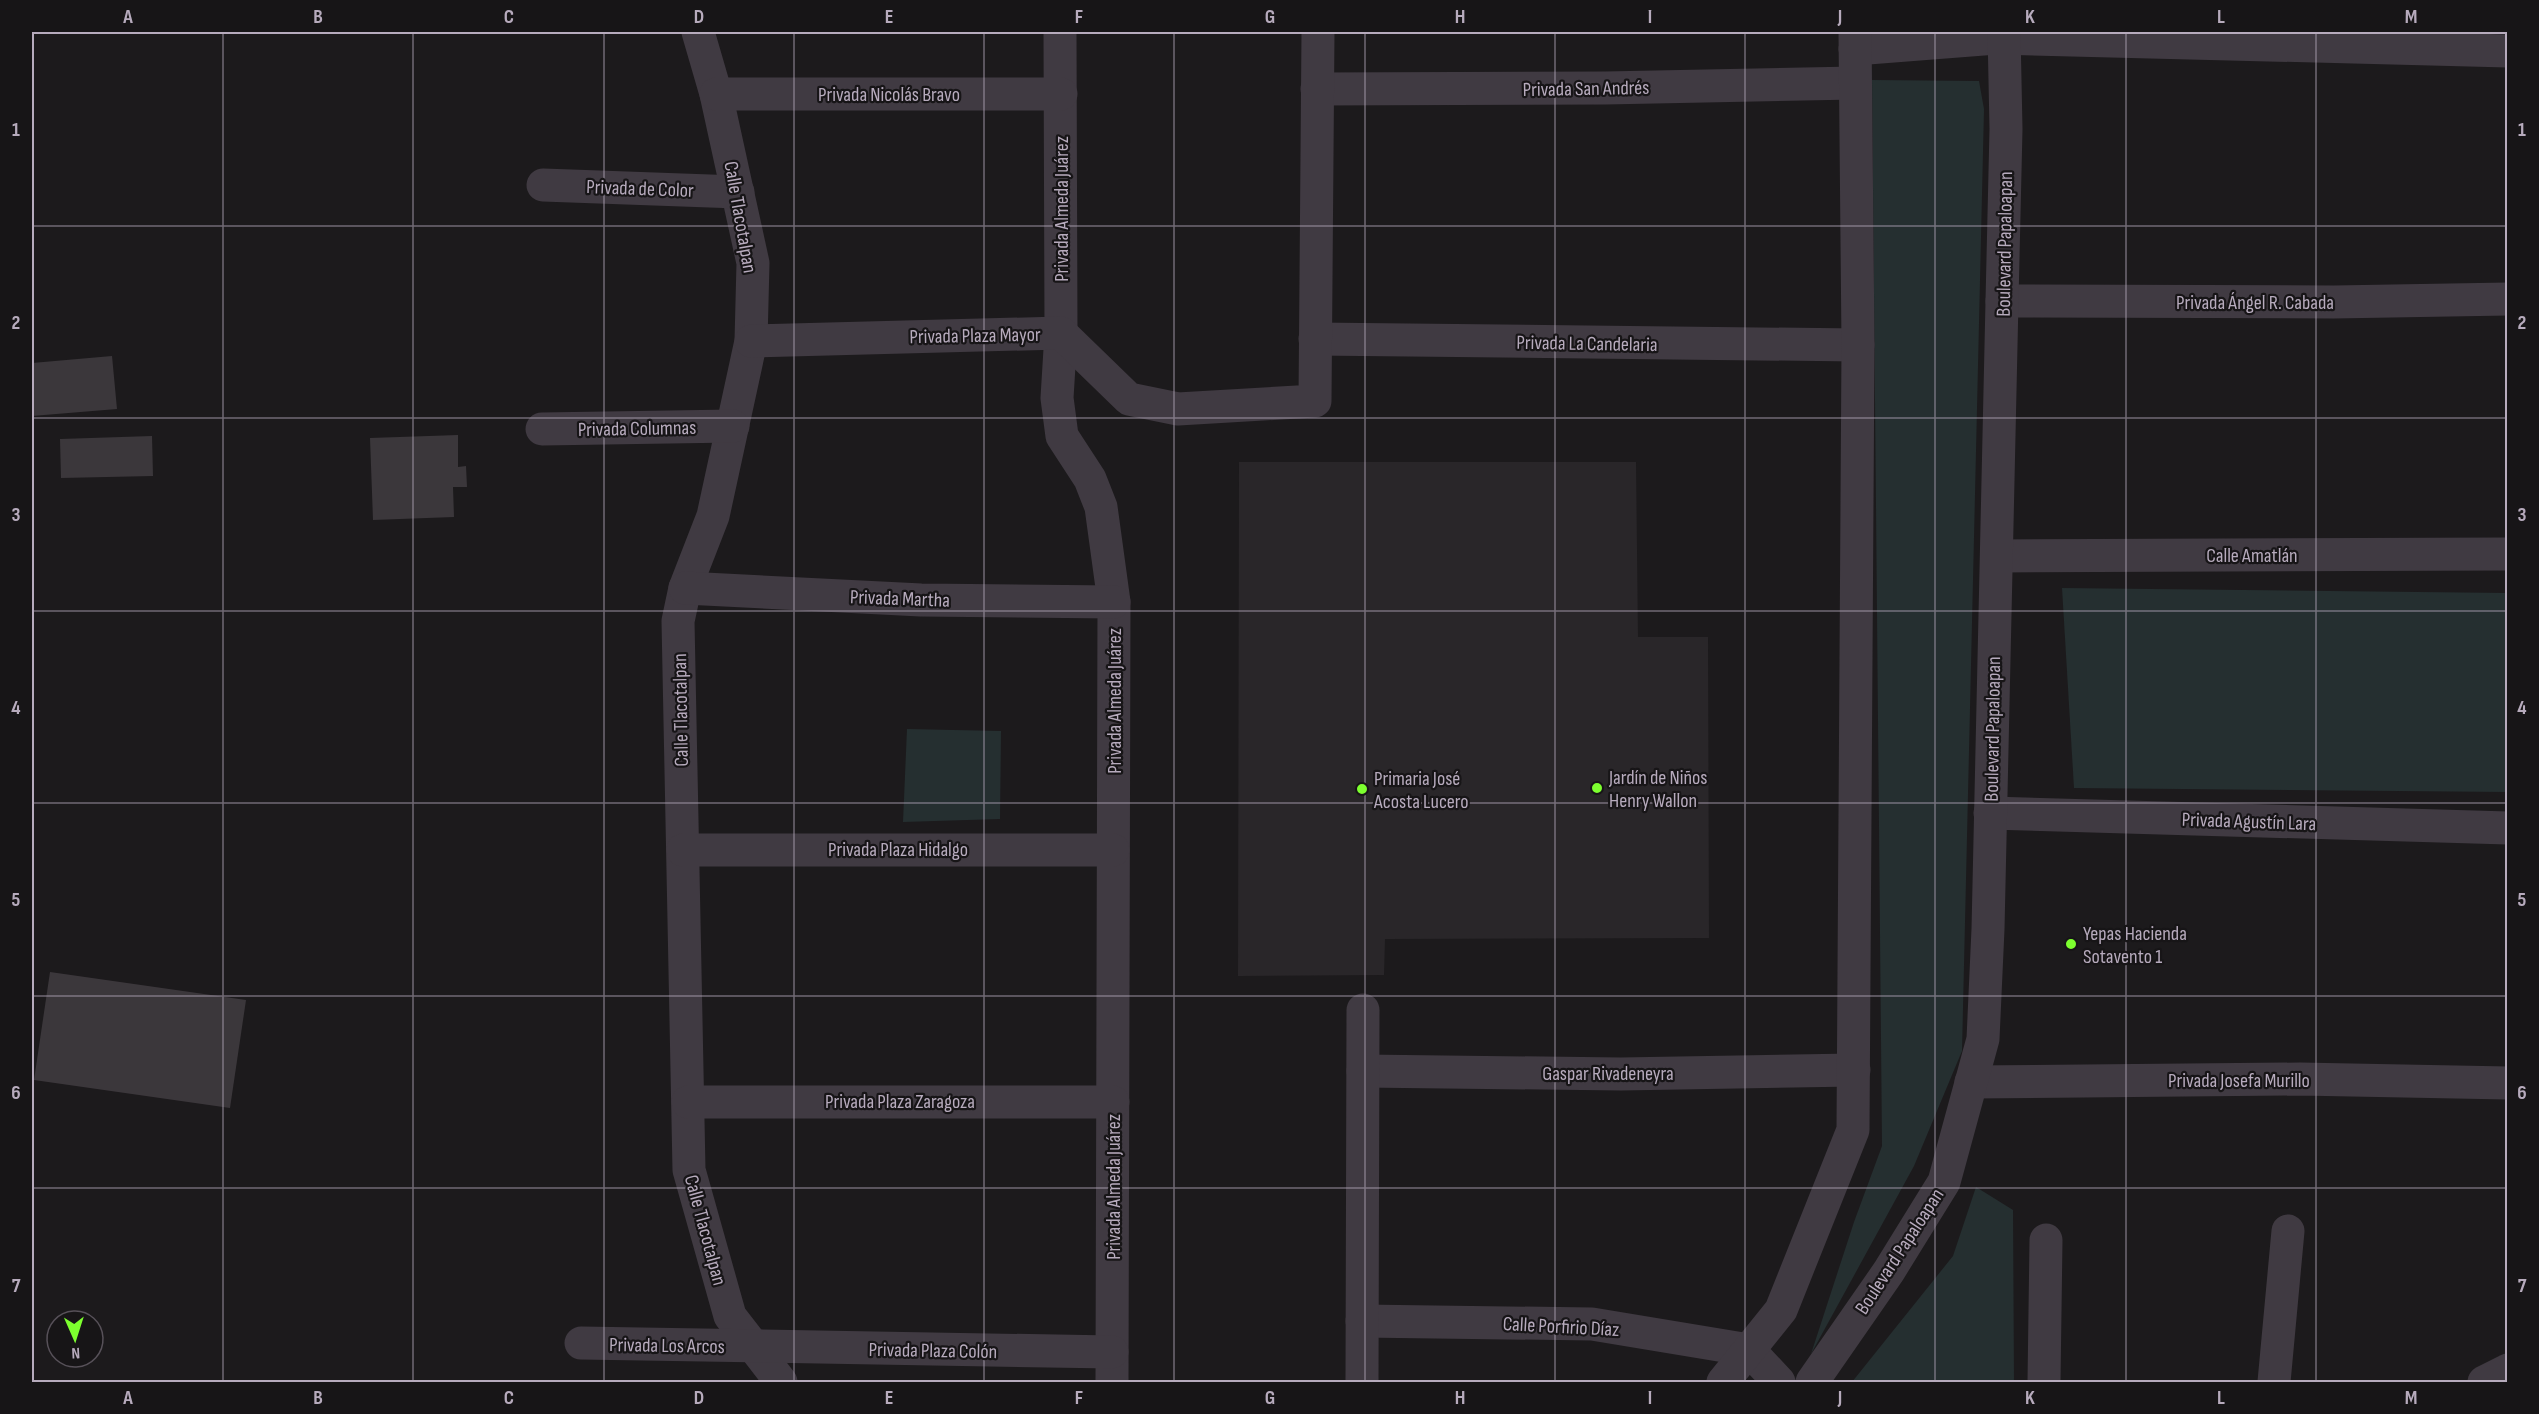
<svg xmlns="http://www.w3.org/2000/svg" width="2539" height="1414" font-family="'Sofia Sans Condensed',sans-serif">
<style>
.built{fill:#292629}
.green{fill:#252f30}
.building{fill:#3b373b}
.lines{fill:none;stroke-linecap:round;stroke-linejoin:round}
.minor{stroke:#403a42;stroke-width:33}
.tertiary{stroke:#403a42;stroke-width:33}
.grid{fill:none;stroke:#b7abbd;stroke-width:1.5;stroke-opacity:0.55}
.poi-dot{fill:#7dff2f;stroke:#171517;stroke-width:2}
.labels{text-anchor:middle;stroke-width:4.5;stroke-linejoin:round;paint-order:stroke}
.street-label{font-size:20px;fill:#b7abbd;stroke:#171517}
.poi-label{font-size:20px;fill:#b7abbd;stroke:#171517;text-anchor:start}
.neatline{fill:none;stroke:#b7abbd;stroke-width:2}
.grid-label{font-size:20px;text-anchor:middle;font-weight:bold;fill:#b7abbd}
</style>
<rect width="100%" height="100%" fill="#1c1a1c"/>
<polygon class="built" points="1239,462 1636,462 1638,637 1708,637 1709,938 1385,939 1384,975 1238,976"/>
<g class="green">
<polygon points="1872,80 1979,81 1984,109 1962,1051 1914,1166 1811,1354 1854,1222 1882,1146"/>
<polygon points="2062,588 2507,593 2507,792 2074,788"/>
<polygon points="907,729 1001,731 1000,819 903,822"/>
<polygon points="1976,1187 2013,1210 2014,1382 1852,1382 1953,1256"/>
</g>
<g class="building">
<polygon points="112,356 117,409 32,416 32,363"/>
<polygon points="458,435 458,467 466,466 467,487 453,487 454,517 373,520 370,438"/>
<polygon points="152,436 153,476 61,478 60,439"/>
<polygon points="50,972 246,1000 230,1108 34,1080"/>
</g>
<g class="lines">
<g class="minor">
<polyline points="698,32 716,94 753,263 751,341 713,516 685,588 678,621 689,1170 730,1316 781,1382"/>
<polyline points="1060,32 1061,333 1057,398 1062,436 1090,479 1101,507 1114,602 1112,1382"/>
<polyline points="1855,49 1996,38 2508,51"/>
<polyline points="1317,89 1605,88 1855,83"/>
<polyline points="716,94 1061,94"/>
<polyline points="543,185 738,192"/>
<polyline points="2002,301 2334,302 2508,299"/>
<polyline points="1315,339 1858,345"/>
<polyline points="751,341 1061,333 1129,399 1178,409 1315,401 1318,32"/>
<polyline points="542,429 733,426"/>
<polyline points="1997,556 2508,554"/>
<polyline points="685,588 921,600 1114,602"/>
<polyline points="1990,813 2508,828"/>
<polyline points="683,850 1113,850"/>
<polyline points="1363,1071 1621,1074 1854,1070"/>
<polyline points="1971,1082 2300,1079 2508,1083"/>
<polyline points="688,1102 1113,1102"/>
<polyline points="1362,1321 1592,1324 1749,1350 1779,1382"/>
<polyline points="581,1343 1112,1352"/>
<polyline points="1362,1382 1363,1010"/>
<polyline points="2044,1382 2046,1240"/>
<polyline points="2274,1382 2288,1231"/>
<polyline points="2484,1382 2508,1370"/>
</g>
<g class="tertiary">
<polyline points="1723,1382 1781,1310 1853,1130 1858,345 1855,32"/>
<polyline points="1812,1382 1889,1271 1944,1182 1983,1039 1988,929 2002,301 2006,129 2004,32"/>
</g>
</g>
<path class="grid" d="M223,32V1382M413,32V1382M604,32V1382M794,32V1382M984,32V1382M1174,32V1382M1365,32V1382M1555,32V1382M1745,32V1382M1935,32V1382M2126,32V1382M2316,32V1382M32,226H2508M32,418H2508M32,611H2508M32,803H2508M32,996H2508M32,1188H2508"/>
<g class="poi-dot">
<circle cx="1597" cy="788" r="6"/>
<circle cx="1362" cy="789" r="6"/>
<circle cx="2071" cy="944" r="6"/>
</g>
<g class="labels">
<g class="street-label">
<text transform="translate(1586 88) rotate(-1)" y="7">Privada San Andrés</text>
<text x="889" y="101">Privada Nicolás Bravo</text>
<text transform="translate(640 188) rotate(2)" y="7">Privada de Color</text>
<text transform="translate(1061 209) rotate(-90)" y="7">Privada Almeda Juárez</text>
<text transform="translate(741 217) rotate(80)" y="7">Calle Tlacotalpan</text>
<text transform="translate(2004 244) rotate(-89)" y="7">Boulevard Papaloapan</text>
<text x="2255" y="309">Privada Ángel R. Cabada</text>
<text transform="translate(975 335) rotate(-1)" y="7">Privada Plaza Mayor</text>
<text transform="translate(1587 343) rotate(1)" y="7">Privada La Candelaria</text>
<text transform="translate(637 428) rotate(-1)" y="7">Privada Columnas</text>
<text x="2252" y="562">Calle Amatlán</text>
<text transform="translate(900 598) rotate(2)" y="7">Privada Martha</text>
<text transform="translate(1114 701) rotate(-90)" y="7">Privada Almeda Juárez</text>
<text transform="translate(680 710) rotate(-91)" y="7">Calle Tlacotalpan</text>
<text transform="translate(1992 729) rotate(-89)" y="7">Boulevard Papaloapan</text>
<text transform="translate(2249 821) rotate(2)" y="7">Privada Agustín Lara</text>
<text x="898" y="856">Privada Plaza Hidalgo</text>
<text x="1608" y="1080">Gaspar Rivadeneyra</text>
<text x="2239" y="1087">Privada Josefa Murillo</text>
<text x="900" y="1108">Privada Plaza Zaragoza</text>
<text transform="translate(1113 1187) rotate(-90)" y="7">Privada Almeda Juárez</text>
<text transform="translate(706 1230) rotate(75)" y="7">Calle Tlacotalpan</text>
<text transform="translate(1899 1251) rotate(-57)" y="7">Boulevard Papaloapan</text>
<text transform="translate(1561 1326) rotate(3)" y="7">Calle Porfirio Díaz</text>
<text transform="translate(667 1345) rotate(1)" y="7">Privada Los Arcos</text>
<text transform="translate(933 1350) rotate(1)" y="7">Privada Plaza Colón</text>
</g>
<g class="poi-label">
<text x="1609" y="784">Jardín de Niños<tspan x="1609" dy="23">Henry Wallon</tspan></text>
<text x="1374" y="785">Primaria José<tspan x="1374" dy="23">Acosta Lucero</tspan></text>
<text x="2083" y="940">Yepas Hacienda<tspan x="2083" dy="23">Sotavento 1</tspan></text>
</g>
</g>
<rect width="2539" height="1414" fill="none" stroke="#171517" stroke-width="66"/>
<g transform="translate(75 1339) rotate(177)"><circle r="28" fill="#171517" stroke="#575159" stroke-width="1.5"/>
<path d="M0-4.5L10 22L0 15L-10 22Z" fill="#7dff2f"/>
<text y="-9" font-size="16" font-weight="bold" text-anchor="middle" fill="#b7abbd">N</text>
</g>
<rect x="33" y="33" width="2473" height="1348" class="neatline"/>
<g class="grid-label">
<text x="128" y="23">A</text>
<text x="318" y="23">B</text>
<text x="509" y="23">C</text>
<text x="699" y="23">D</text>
<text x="889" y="23">E</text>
<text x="1079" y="23">F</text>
<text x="1270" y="23">G</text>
<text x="1460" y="23">H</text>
<text x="1650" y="23">I</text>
<text x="1840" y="23">J</text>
<text x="2030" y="23">K</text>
<text x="2221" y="23">L</text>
<text x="2411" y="23">M</text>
<text x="16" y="136">1</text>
<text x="2522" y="136">1</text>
<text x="16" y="329">2</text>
<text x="2522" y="329">2</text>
<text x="16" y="521">3</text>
<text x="2522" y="521">3</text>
<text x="16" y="714">4</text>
<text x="2522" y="714">4</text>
<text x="16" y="906">5</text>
<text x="2522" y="906">5</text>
<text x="16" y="1099">6</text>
<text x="2522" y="1099">6</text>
<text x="16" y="1292">7</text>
<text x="2522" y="1292">7</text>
<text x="128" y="1404">A</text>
<text x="318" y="1404">B</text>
<text x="509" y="1404">C</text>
<text x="699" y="1404">D</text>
<text x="889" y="1404">E</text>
<text x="1079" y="1404">F</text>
<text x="1270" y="1404">G</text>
<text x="1460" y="1404">H</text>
<text x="1650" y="1404">I</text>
<text x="1840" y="1404">J</text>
<text x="2030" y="1404">K</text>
<text x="2221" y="1404">L</text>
<text x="2411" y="1404">M</text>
</g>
</svg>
